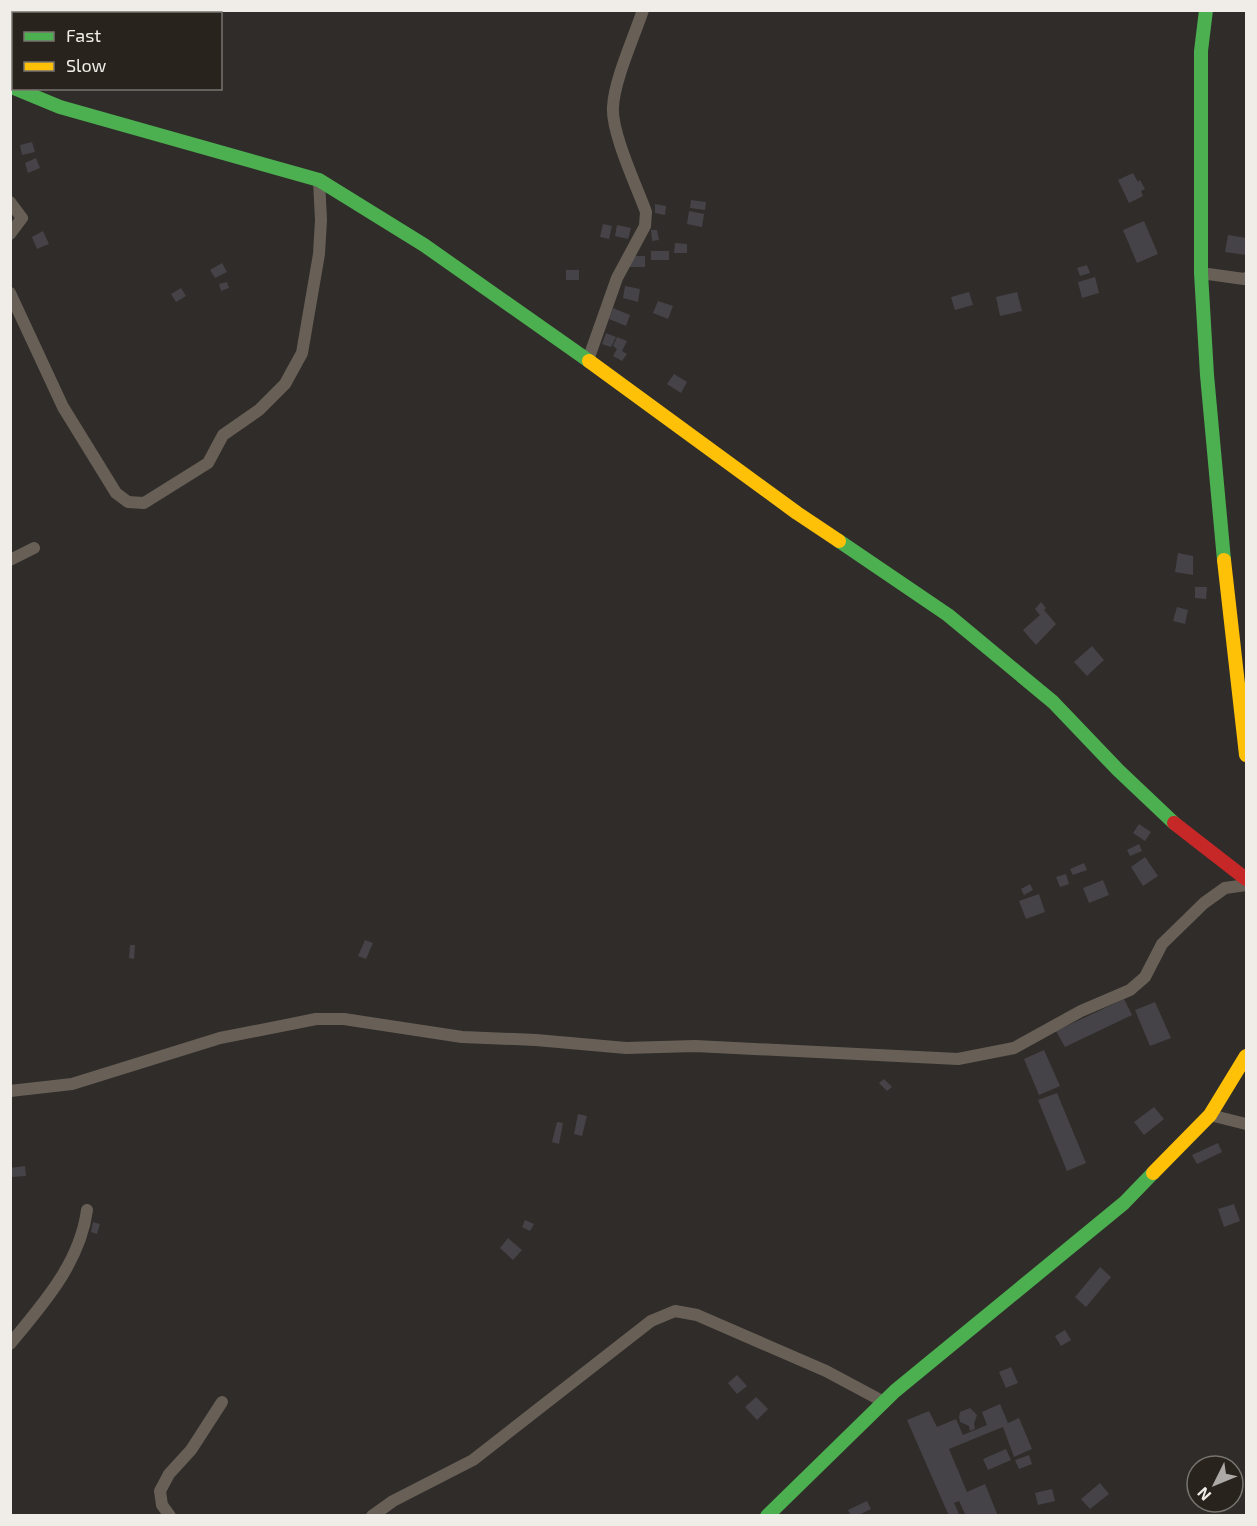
<svg xmlns="http://www.w3.org/2000/svg" width="1257" height="1526" font-family="'Exo 2',sans-serif">
<style>
.building{fill:#454348}
.lines{fill:none;stroke-linecap:round;stroke-linejoin:round}
.street{stroke:#686057;stroke-width:12}
.fast{stroke:#4caf50;stroke-width:14}
.slow{stroke:#ffc107;stroke-width:14}
.jam{stroke:#c62828;stroke-width:14}
</style>
<rect width="100%" height="100%" fill="#2f2c29"/>
<g class="building">
<polygon points="32,142 35,152 22,155 20,145"/>
<polygon points="36,158 40,168 28,173 25,163"/>
<polygon points="1133,173 1138,182 1140,180 1145,189 1141,191 1143,196 1129,203 1118,180"/>
<polygon points="691,200 706,202 705,210 690,208"/>
<polygon points="655,204 666,206 665,215 655,213"/>
<polygon points="689,211 704,214 702,227 687,224"/>
<polygon points="1144,221 1158,254 1137,263 1123,230"/>
<polygon points="603,224 612,226 609,239 600,237"/>
<polygon points="617,225 631,228 628,239 615,236"/>
<polygon points="651,230 657,230 659,240 652,241"/>
<polygon points="43,231 49,244 37,249 32,237"/>
<polygon points="1228,235 1246,238 1246,255 1225,252"/>
<polygon points="675,243 687,244 687,253 674,253"/>
<rect x="651" y="251" width="18" height="9"/>
<rect x="630" y="256" width="15" height="11"/>
<polygon points="222,263 227,272 215,278 210,270"/>
<polygon points="1087,265 1090,273 1080,276 1077,268"/>
<rect x="566" y="270" width="13" height="10"/>
<polygon points="1095,277 1099,293 1082,298 1078,282"/>
<polygon points="227,282 229,288 221,291 219,284"/>
<polygon points="625,286 640,289 638,302 623,298"/>
<polygon points="181,288 186,296 176,302 171,294"/>
<polygon points="969,292 973,305 955,310 951,297"/>
<polygon points="1017,292 1022,311 1000,316 996,297"/>
<polygon points="658,301 673,306 668,319 653,313"/>
<polygon points="613,308 630,315 626,326 609,319"/>
<polygon points="606,333 616,337 611,347 602,344"/>
<polygon points="617,337 627,341 622,351 627,354 622,361 613,356 617,349 613,346"/>
<polygon points="674,374 687,382 681,393 667,384"/>
<polygon points="1178,553 1193,556 1193,575 1175,572"/>
<polygon points="1195,587 1207,587 1206,599 1195,598"/>
<polygon points="1041,602 1046,608 1044,610 1056,624 1036,645 1023,630 1040,615 1035,609"/>
<polygon points="1177,607 1188,610 1185,624 1173,621"/>
<polygon points="1092,646 1104,660 1087,676 1074,662"/>
<polygon points="1139,824 1151,832 1145,841 1133,833"/>
<polygon points="1139,844 1142,851 1130,856 1127,850"/>
<polygon points="1145,857 1158,876 1143,886 1131,867"/>
<polygon points="1084,863 1087,870 1073,875 1070,869"/>
<polygon points="1066,874 1069,884 1060,887 1056,877"/>
<polygon points="1103,880 1109,895 1089,903 1083,888"/>
<polygon points="1030,884 1033,890 1024,895 1021,889"/>
<polygon points="1039,894 1045,912 1026,919 1019,901"/>
<polygon points="365,940 373,943 366,959 358,956"/>
<polygon points="130,945 135,945 134,959 129,958"/>
<polygon points="1124,999 1132,1015 1065,1047 1056,1031"/>
<polygon points="1155,1002 1171,1038 1150,1046 1135,1010"/>
<polygon points="1044,1050 1060,1086 1039,1095 1024,1059"/>
<polygon points="884,1079 892,1087 887,1091 879,1083"/>
<polygon points="1057,1093 1086,1163 1067,1171 1038,1100"/>
<polygon points="1154,1107 1164,1119 1144,1135 1134,1122"/>
<polygon points="578,1114 587,1116 582,1136 574,1134"/>
<polygon points="557,1122 563,1123 559,1144 552,1142"/>
<polygon points="1218,1143 1222,1152 1197,1164 1192,1155"/>
<polygon points="25,1166 26,1176 11,1177 10,1168"/>
<polygon points="1234,1204 1240,1221 1224,1227 1218,1209"/>
<polygon points="525,1220 534,1224 530,1231 522,1227"/>
<polygon points="93,1222 100,1224 97,1234 91,1232"/>
<polygon points="508,1238 522,1250 513,1260 500,1248"/>
<polygon points="1100,1267 1111,1277 1086,1307 1075,1297"/>
<polygon points="1065,1330 1071,1340 1061,1346 1055,1336"/>
<polygon points="1011,1367 1018,1383 1006,1388 999,1372"/>
<polygon points="737,1375 747,1386 737,1394 728,1383"/>
<polygon points="756,1397 768,1409 757,1420 745,1407"/>
<polygon points="1000,1404 1008,1423 1019,1418 1032,1449 1014,1457 1003,1427 949,1449 967,1492 985,1484 998,1516 966,1516 959,1501 954,1503 960,1516 949,1516 907,1420 929,1411 937,1427 956,1419 963,1435 987,1425 982,1412"/>
<polygon points="970,1408 977,1415 974,1424 975,1429 970,1431 969,1426 960,1422 959,1417 960,1412"/>
<polygon points="1006,1449 1011,1460 988,1470 983,1459"/>
<polygon points="1029,1455 1032,1464 1019,1469 1015,1460"/>
<polygon points="1100,1483 1109,1494 1090,1509 1081,1499"/>
<polygon points="1052,1489 1055,1501 1038,1505 1035,1493"/>
<polygon points="867,1501 871,1509 857,1516 851,1516 848,1510"/>
</g>
<g class="lines">
<g class="street">
<polyline points="10,202 22,218 10,234"/>
<polyline points="1201,273 1244,279 1246,278"/>
<polyline points="10,293 63,407 116,493 128,502 144,503 208,463 223,435 259,410 285,384 302,353 319,254 321,220 319,180"/>
<path d="M588,360L617,278L645,226L646,212C637,187 611,132 613,107C614,81 634,37 643,10"/>
<polyline points="10,560 34,548"/>
<polyline points="10,1091 72,1084 220,1038 316,1019 344,1019 462,1037 536,1040 626,1048 695,1046 958,1059 1014,1048 1081,1011 1130,990 1145,977 1162,944 1204,903 1225,888 1246,885"/>
<polyline points="1210,1115 1246,1124"/>
<path d="M10,1344C43,1304 80,1263 87,1210"/>
<polyline points="170,1516 162,1505 160,1491 169,1474 191,1450 222,1402"/>
<polyline points="372,1516 393,1501 473,1460 651,1321 675,1311 697,1315 826,1371 884,1402"/>
</g>
<g class="fast">
<polyline points="1206,10 1201,51 1201,273 1207,375 1224,560"/>
<polyline points="14,88 60,107 319,180 424,245 589,361"/>
<polyline points="839,541 948,615 1053,702 1118,770 1174,823"/>
<polyline points="767,1516 895,1391 1124,1203 1153,1173"/>
</g>
<g class="slow">
<polyline points="589,361 797,513 839,541"/>
<polyline points="1224,560 1246,755"/>
<polyline points="1153,1173 1210,1115 1246,1056"/>
</g>
<polyline class="jam" points="1174,823 1246,879"/>
</g>
<rect width="1257" height="1526" fill="none" stroke="#f0ede9" stroke-width="24"/>
<rect x="12" y="12" width="210" height="78" fill="#28231d" stroke="#78746f" stroke-width="1.5"/>
<rect x="24" y="32" width="30" height="9" fill="#4caf50" stroke="#78746f" stroke-width="1.5"/>
<text x="66" y="42" font-size="18" fill="#f0ede9">Fast</text>
<rect x="24" y="62" width="30" height="9" fill="#ffc107" stroke="#78746f" stroke-width="1.5"/>
<text x="66" y="72" font-size="18" fill="#f0ede9">Slow</text>
<g transform="translate(1215 1484) rotate(227)"><circle r="28" fill="#28231d" stroke="#78746f" stroke-width="1.5"/>
<path d="M0-4.5L10 22L0 15L-10 22Z" fill="#aca9a6"/>
<text y="-9" font-size="16" font-weight="bold" text-anchor="middle" fill="#f0ede9">N</text>
</g>
</svg>
